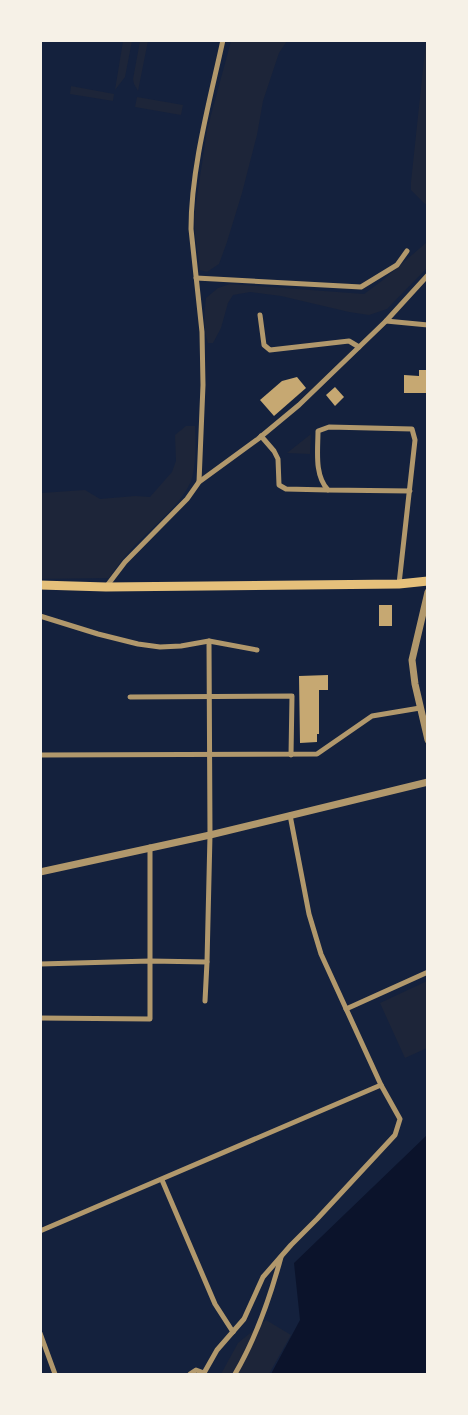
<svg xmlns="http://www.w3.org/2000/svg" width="468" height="1415" font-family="'Fira Sans Condensed',sans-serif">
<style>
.green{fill:#1d2539}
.water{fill:#0b132b}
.building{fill:#c6a872}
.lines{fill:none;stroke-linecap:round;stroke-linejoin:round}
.minor{stroke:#b1986c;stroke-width:5}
.tertiary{stroke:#b1986c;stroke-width:7}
.trunk{stroke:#e5c07b;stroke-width:9}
</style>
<rect width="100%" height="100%" fill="#14213d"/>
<g class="green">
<polygon points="123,41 132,41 125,77 115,90"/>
<polygon points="140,41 148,41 138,91 134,84 133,79"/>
<polygon points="231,41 287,41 279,53 263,101 257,135 242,193 227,242 219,264 207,272 200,270 195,235 194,217 207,130"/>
<polygon points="426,41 428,41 427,205 424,203 411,190 411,182"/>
<polygon points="71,86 114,94 113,101 70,94"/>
<polygon points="137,97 183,105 181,115 135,107"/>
<path d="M427,242V268L387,309L369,315L349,312L281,296L250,292L233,295L228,303L221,328L213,343H208C203,329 204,313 206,298L218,288L230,284L364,294L383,280Z"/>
<path d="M186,426H195C196,440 196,464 192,478C184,505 141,535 123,559C118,565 114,571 109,578L41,579V493L85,490L100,499L135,496L150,497L172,472L176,461L175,435Z"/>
<polygon points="311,434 310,454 287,453"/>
<polygon points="427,981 427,1048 405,1058 380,1003"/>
<polygon points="266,1320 291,1335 269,1374 221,1374 238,1343"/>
</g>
<polygon class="water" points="427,1135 427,1374 271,1374 300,1320 294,1263"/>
<g class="building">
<polygon points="419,370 428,370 428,393 404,393 404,375 419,376"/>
<polygon points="297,377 306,388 274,416 260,400 282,381"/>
<polygon points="335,387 344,397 335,406 326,395"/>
<rect x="379" y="605" width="13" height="21"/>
<polygon points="328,675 328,690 319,690 319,734 317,734 317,742 300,743 299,676"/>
</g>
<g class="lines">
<g class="minor">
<polyline points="196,278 361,287 397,265 407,251"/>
<polyline points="260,315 264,345 270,350 349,341 359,347"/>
<polyline points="386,321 428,325"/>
<polyline points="261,436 274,451 278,459 279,485 286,489 328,490"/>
<path d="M199,482L203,385L202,332L191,229C191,168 210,100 223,40"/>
<path d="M399,584L415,440L412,429L329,427L318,431C318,450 314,475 328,490L410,491"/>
<polyline points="106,587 125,562 187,499 199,482 258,439 299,405 386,321 428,275"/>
<polyline points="40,616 98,634 138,644 160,647 181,646 209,641 257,650"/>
<polyline points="130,697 292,696 291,755"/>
<polyline points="40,755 317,754 372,716 420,708"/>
<polyline points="207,962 210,835 209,641"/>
<polyline points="40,964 150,961 207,962 205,1001"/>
<polyline points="346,1009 428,972"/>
<polyline points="40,1018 150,1019 150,847"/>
<polyline points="162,1180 215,1304 233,1332"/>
<polyline points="40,1231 381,1085"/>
<polyline points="40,1333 55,1374"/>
<polyline points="190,1374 196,1370 204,1373 217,1350 244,1319 263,1277 291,1245 317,1219 395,1135 400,1119 381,1085 321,954 309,914 290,815"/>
<path d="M235,1374C256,1338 270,1298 281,1257"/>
</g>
<g class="tertiary">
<polyline points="428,592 412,660 415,684 428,740"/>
<polyline points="40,872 210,835 428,782"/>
</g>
<polyline class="trunk" points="40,585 106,587 399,584 428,581"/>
</g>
<rect width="468" height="1415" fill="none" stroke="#f6f1e7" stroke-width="84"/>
</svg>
